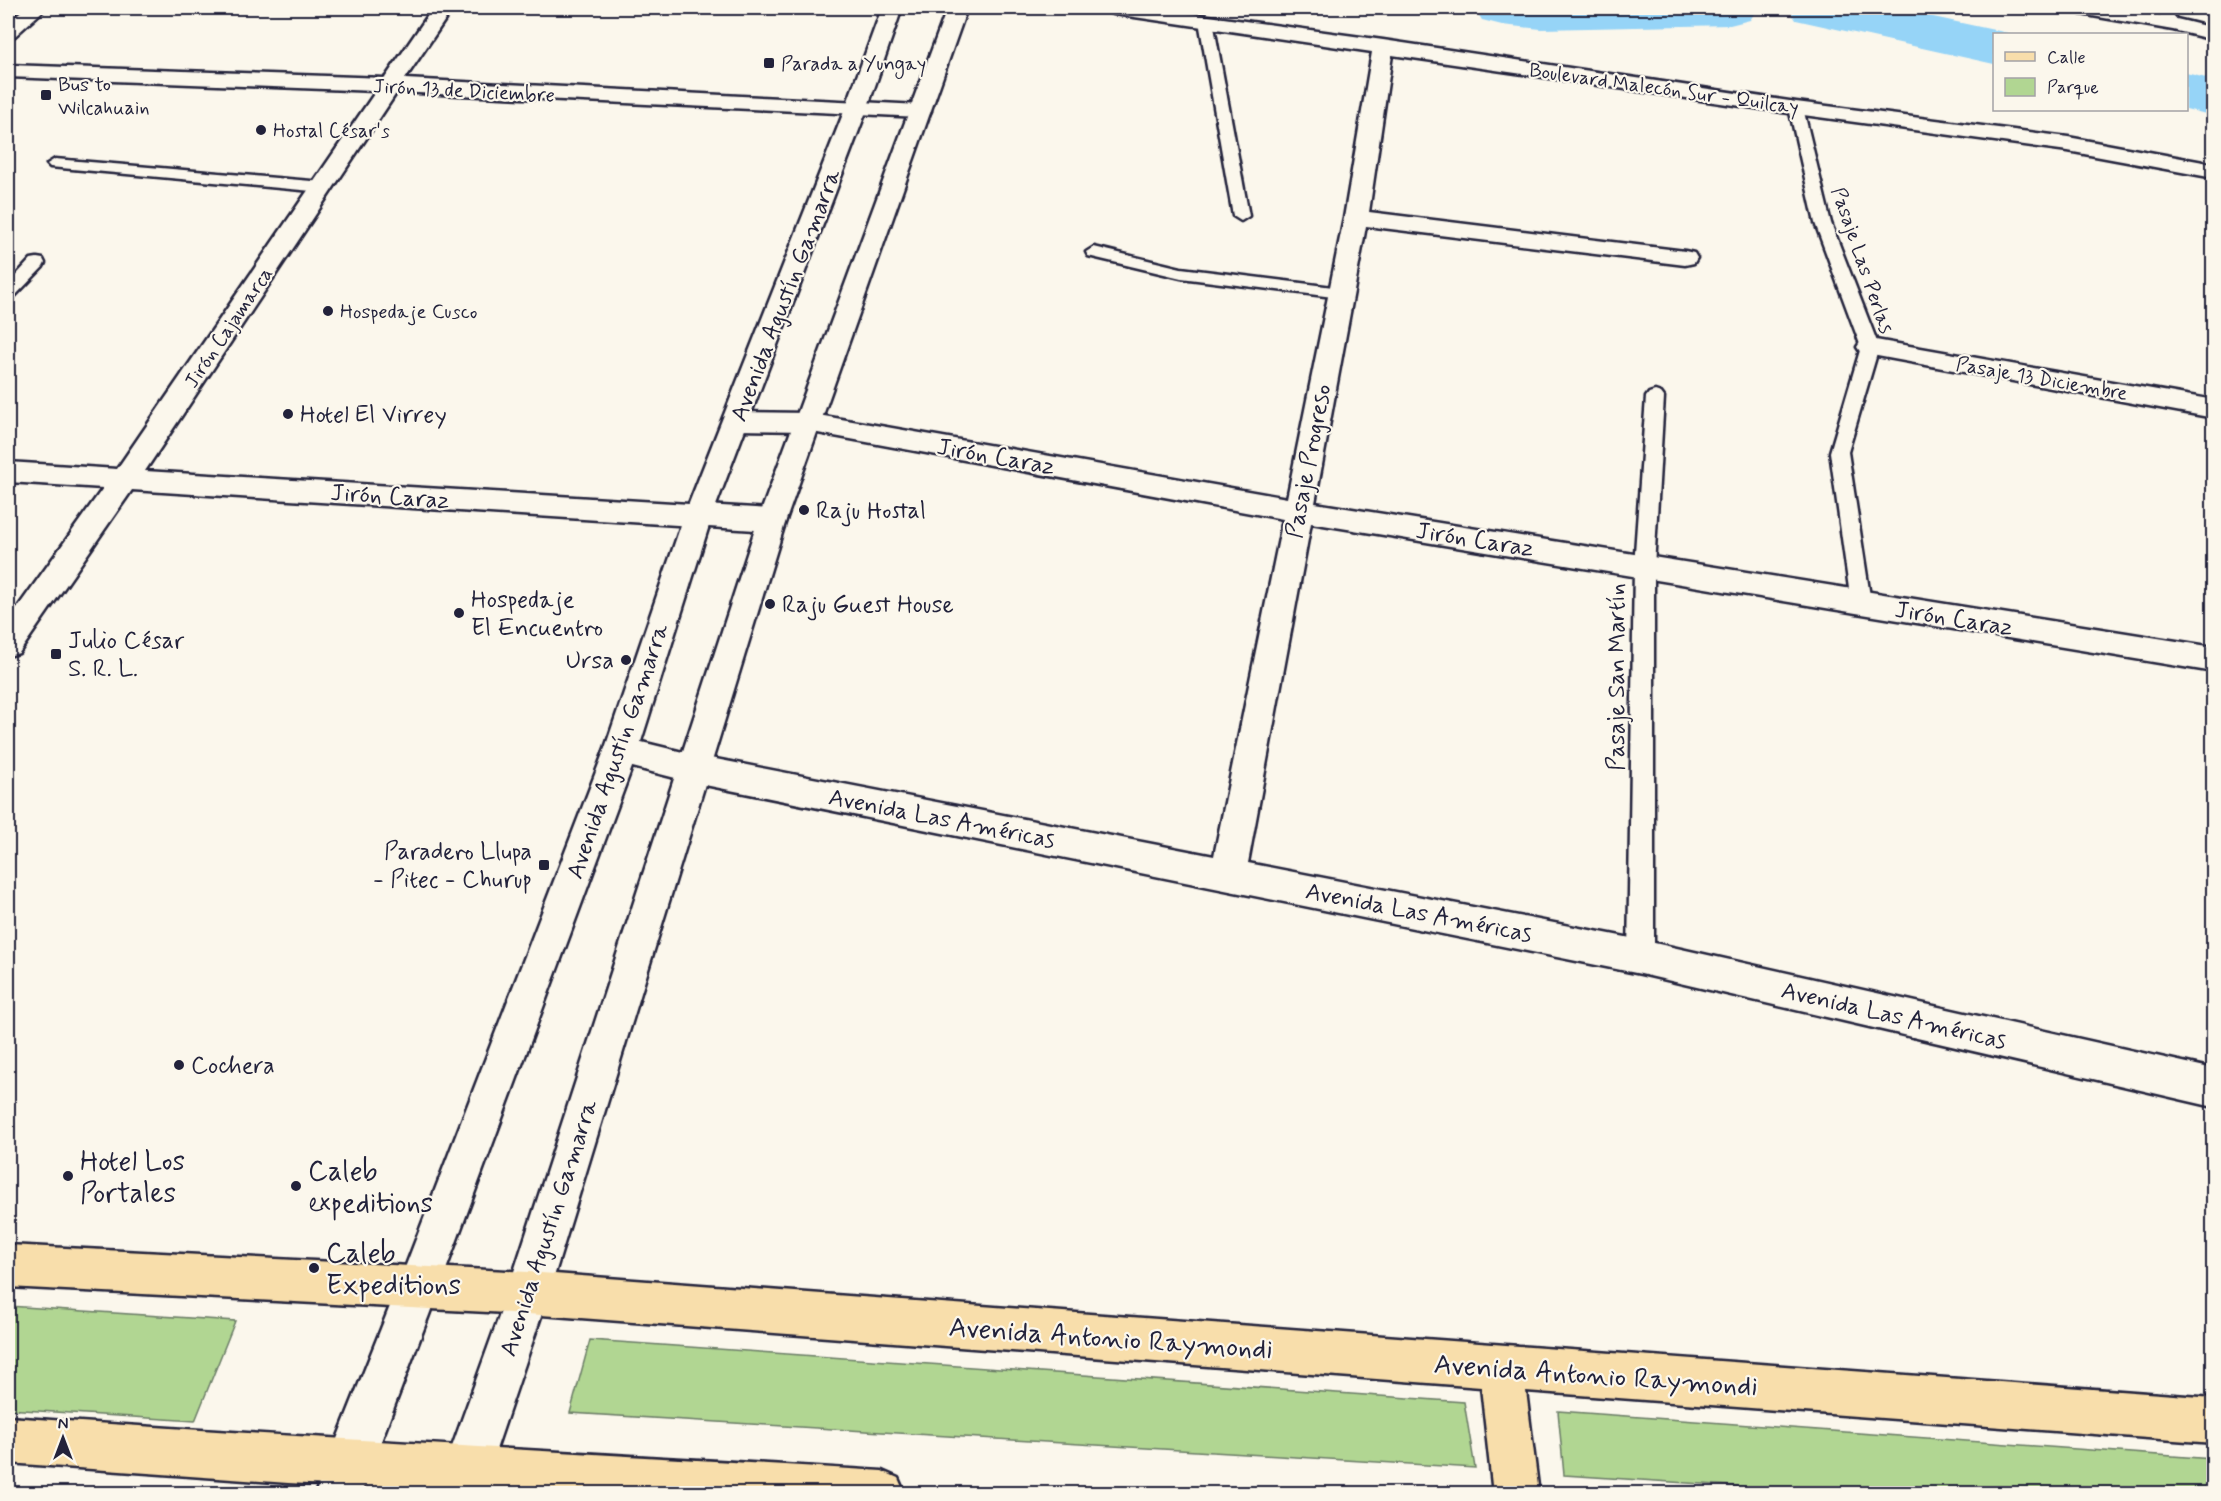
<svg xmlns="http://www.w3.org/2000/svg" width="2221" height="1501" font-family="Mynerve,sans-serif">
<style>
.green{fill:#b1d692;stroke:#6a7c66;stroke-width:1.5}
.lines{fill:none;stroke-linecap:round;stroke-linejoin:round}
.river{fill:#96d4f7;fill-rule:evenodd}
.service-casing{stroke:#22223b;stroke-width:5}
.minor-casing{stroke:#22223b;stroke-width:5}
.tertiary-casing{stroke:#22223b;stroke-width:5}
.secondary-casing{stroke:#22223b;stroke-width:5}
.primary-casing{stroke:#22223b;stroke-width:5}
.service{fill:#fbf7ec;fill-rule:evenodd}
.minor{fill:#fbf7ec;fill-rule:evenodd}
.tertiary{fill:#fbf7ec;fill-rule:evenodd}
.secondary{fill:#fbf7ec;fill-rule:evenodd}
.primary{fill:#f8deab;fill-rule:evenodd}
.poi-dot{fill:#22223b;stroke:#fbf7ec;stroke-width:2}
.labels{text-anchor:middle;stroke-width:4.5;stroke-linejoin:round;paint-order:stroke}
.far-poi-label{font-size:20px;fill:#22223b;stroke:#fbf7ec;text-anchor:start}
.far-street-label{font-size:20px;fill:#22223b;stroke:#fbf7ec}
.street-label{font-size:24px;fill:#22223b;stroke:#fbf7ec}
.poi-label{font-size:24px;fill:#22223b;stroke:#fbf7ec;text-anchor:start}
.near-poi-label{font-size:28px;fill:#22223b;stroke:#fbf7ec;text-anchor:start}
.near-street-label{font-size:28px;fill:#22223b;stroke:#fbf7ec}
</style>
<rect width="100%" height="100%" fill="#fbf7ec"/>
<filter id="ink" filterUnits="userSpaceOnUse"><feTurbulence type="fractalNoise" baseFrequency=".0167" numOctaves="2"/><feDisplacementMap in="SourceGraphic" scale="12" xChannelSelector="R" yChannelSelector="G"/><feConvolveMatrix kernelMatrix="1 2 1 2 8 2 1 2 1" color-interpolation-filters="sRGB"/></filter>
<g filter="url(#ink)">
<g class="green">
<polygon points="8,1306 235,1321 195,1421 8,1409"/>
<polygon points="590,1340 1464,1402 1475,1468 570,1413"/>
<polygon points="1558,1411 2213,1459 2213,1493 1856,1494 1564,1475"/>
</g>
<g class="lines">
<g class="river">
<polygon points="1474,8 1758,8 1750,20 1730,25 1541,29 1502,25 1482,20"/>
<polygon points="1788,8 1891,8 2013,34 1994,34 1994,64 1796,20"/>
<polygon points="2186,73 2214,80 2214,116 2186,109"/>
</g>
<defs>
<g id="service">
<polygon points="2155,8 2168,8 2180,24 2178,27 2168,27"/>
<polygon points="1206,17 1213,21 1249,216 1241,221 1233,216 1199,21"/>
<polygon points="1796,104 1803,108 1831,223 1879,347 1848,452 1871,603 1868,609 1861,611 1854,609 1851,603 1830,452 1861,347 1815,223 1789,108"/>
<polygon points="55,159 323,182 331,187 323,192 50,167 47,164"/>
<polygon points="1094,247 1181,268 1341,288 1347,289 1349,293 1347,297 1341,298 1181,278 1088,256 1086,252"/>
<polygon points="37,258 43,259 45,263 43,267 14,297 8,298 8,284 31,259"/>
<polygon points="1655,391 1661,393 1664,397 1654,567 1654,957 1650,965 1641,969 1632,965 1628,957 1634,567 1646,397 1649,393"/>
</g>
<g id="minor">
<polygon points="25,8 46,8 15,36 8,38 8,22"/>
<polygon points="433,8 453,8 405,79 920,105 928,106 931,111 928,116 920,117 397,92 145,471 772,509 782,512 786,520 782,528 772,531 132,490 19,653 8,656 8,621 103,488 8,482 8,462 117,469 376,91 8,77 8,65 385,78"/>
<polygon points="1104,8 1151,8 1383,40 1796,102 2068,137 2214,164 2214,178 2068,151 1796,114 1392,55 1369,212 1685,251 1694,253 1697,258 1694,263 1685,265 1366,226 1315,503 2214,647 2214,672 1311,523 1248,863 1641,940 2214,1069 2214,1107 1641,974 695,783 609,761 604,751 609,741 621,737 695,755 1214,856 1283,519 807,431 737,430 727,428 723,421 727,414 737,412 807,413 1287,498 1344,218 1372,52 1114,14 1107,12"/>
<path d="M2071,8C2118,3 2168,17 2214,28V40L2173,30L2081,14L2074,12Z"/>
<polygon points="1870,339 2214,400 2214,418 1861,353 1857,347 1861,341"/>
</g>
<g id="tertiary">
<polygon points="882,8 902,8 867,109 712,516 638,751 440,1286 434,1301 419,1307 404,1301 398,1286 604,751 684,516 845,109"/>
<polygon points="940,8 960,8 965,14 786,520 549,1293 543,1308 528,1314 513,1308 507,1293 758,520 945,14"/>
</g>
<g id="secondary">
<polygon points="419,1265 434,1271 440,1286 361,1494 315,1494 404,1271"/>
<polygon points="528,1272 543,1278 549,1293 481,1494 435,1494 513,1278"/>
</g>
<g id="primary">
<polygon points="8,1245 528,1272 2214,1398 2214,1443 1526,1391 1539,1494 1493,1494 1481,1387 528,1314 8,1287"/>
<path d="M8,1417C299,1438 591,1453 882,1471L898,1478L905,1494H508L288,1483L8,1463Z"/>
</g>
</defs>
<use href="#service" class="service-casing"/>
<use href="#minor" class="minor-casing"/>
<use href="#tertiary" class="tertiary-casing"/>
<use href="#secondary" class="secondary-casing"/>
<use href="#primary" class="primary-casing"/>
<use href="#service" class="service"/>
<use href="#minor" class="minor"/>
<use href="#tertiary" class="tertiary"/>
<use href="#secondary" class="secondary"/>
<use href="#primary" class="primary"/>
</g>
</g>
<g class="poi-dot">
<rect x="763" y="57" width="12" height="12" rx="3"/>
<rect x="40" y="89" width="12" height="12" rx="3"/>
<circle cx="261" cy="130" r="6"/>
<circle cx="328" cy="311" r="6"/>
<circle cx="288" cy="414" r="6"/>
<circle cx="804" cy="510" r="6"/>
<circle cx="770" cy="604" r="6"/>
<circle cx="459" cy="613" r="6"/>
<rect x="50" y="648" width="12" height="12" rx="3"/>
<circle cx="626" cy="660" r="6"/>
<rect x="538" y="859" width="12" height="12" rx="3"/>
<circle cx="179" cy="1065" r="6"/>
<circle cx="68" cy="1176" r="6"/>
<circle cx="296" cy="1186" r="6"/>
<circle cx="314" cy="1268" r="6"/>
</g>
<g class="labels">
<g class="far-poi-label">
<text x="781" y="70">Parada a Yungay</text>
<text x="58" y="91">Bus to<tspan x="58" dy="23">Wilcahuain</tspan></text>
<text x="273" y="137">Hostal César's</text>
<text x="340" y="318">Hospedaje Cusco</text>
</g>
<g class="far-street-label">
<text transform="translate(1664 88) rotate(8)" y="7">Boulevard Malecón Sur - Quilcay</text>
<text transform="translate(464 90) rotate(3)" y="7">Jirón 13 de Diciembre</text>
<text transform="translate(1863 260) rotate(71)" y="7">Pasaje Las Perlas</text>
<text transform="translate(228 327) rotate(-56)" y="7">Jirón Cajamarca</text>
<text transform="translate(2042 378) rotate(10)" y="7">Pasaje 13 Diciembre</text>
</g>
<g class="street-label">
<text transform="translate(785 295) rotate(-69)" y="8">Avenida Agustín Gamarra</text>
<text transform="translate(996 456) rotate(10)" y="8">Jirón Caraz</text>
<text transform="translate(1308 461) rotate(-79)" y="8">Pasaje Progreso</text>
<text transform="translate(390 496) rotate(4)" y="8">Jirón Caraz</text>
<text transform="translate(1475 539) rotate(9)" y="8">Jirón Caraz</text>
<text transform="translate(1954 618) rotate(9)" y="8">Jirón Caraz</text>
<text transform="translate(1616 677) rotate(-90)" y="8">Pasaje San Martín</text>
<text transform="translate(617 751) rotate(-71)" y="8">Avenida Agustín Gamarra</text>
<text transform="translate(942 818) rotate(11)" y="8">Avenida Las Américas</text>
<text transform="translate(1419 912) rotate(11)" y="8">Avenida Las Américas</text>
<text transform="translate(1894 1015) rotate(13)" y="8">Avenida Las Américas</text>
<text transform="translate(548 1228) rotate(-72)" y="8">Avenida Agustín Gamarra</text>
</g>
<g class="poi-label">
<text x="300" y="422">Hotel El Virrey</text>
<text x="816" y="518">Raju Hostal</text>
<text x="471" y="607">Hospedaje<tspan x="471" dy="28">El Encuentro</tspan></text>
<text x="782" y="612">Raju Guest House</text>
<text x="68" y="648">Julio César<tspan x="68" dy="28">S. R. L.</tspan></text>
<text x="614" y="668" text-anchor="end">Ursa</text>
<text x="532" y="859" text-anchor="end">Paradero Llupa<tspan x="532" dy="28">- Pitec - Churup</tspan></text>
<text x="191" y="1073">Cochera</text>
</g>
<g class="near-poi-label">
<text x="80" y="1170">Hotel Los<tspan x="80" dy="32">Portales</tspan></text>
<text x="308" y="1180">Caleb<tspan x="308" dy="32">expeditions</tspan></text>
<text x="326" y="1262">Caleb<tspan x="326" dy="32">Expeditions</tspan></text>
</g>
<g class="near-street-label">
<text transform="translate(1111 1337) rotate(4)" y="10">Avenida Antonio Raymondi</text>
<text transform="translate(1596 1374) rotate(4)" y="10">Avenida Antonio Raymondi</text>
</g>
</g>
<rect width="2221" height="1501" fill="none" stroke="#fbf7ec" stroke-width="30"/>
<rect x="15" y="15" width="2191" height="1471" fill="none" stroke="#22223b" stroke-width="2" filter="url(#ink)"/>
<rect x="1993" y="33" width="195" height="78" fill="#fbf7ec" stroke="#a4a2a5" stroke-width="1.5"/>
<rect x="2005" y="52" width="30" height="9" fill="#f8deab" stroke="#a4a2a5" stroke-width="1.5"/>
<text x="2047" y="63" font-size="18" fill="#22223b">Calle</text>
<rect x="2005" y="78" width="30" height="18" fill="#b1d692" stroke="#a4a2a5" stroke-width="1.5"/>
<text x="2047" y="93" font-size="18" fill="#22223b">Parque</text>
<g transform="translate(63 1438)" stroke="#fbf7ec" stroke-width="4.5" paint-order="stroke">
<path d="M0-4.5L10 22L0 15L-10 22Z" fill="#22223b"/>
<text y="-9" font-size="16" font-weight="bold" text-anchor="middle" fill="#22223b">N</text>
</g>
</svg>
